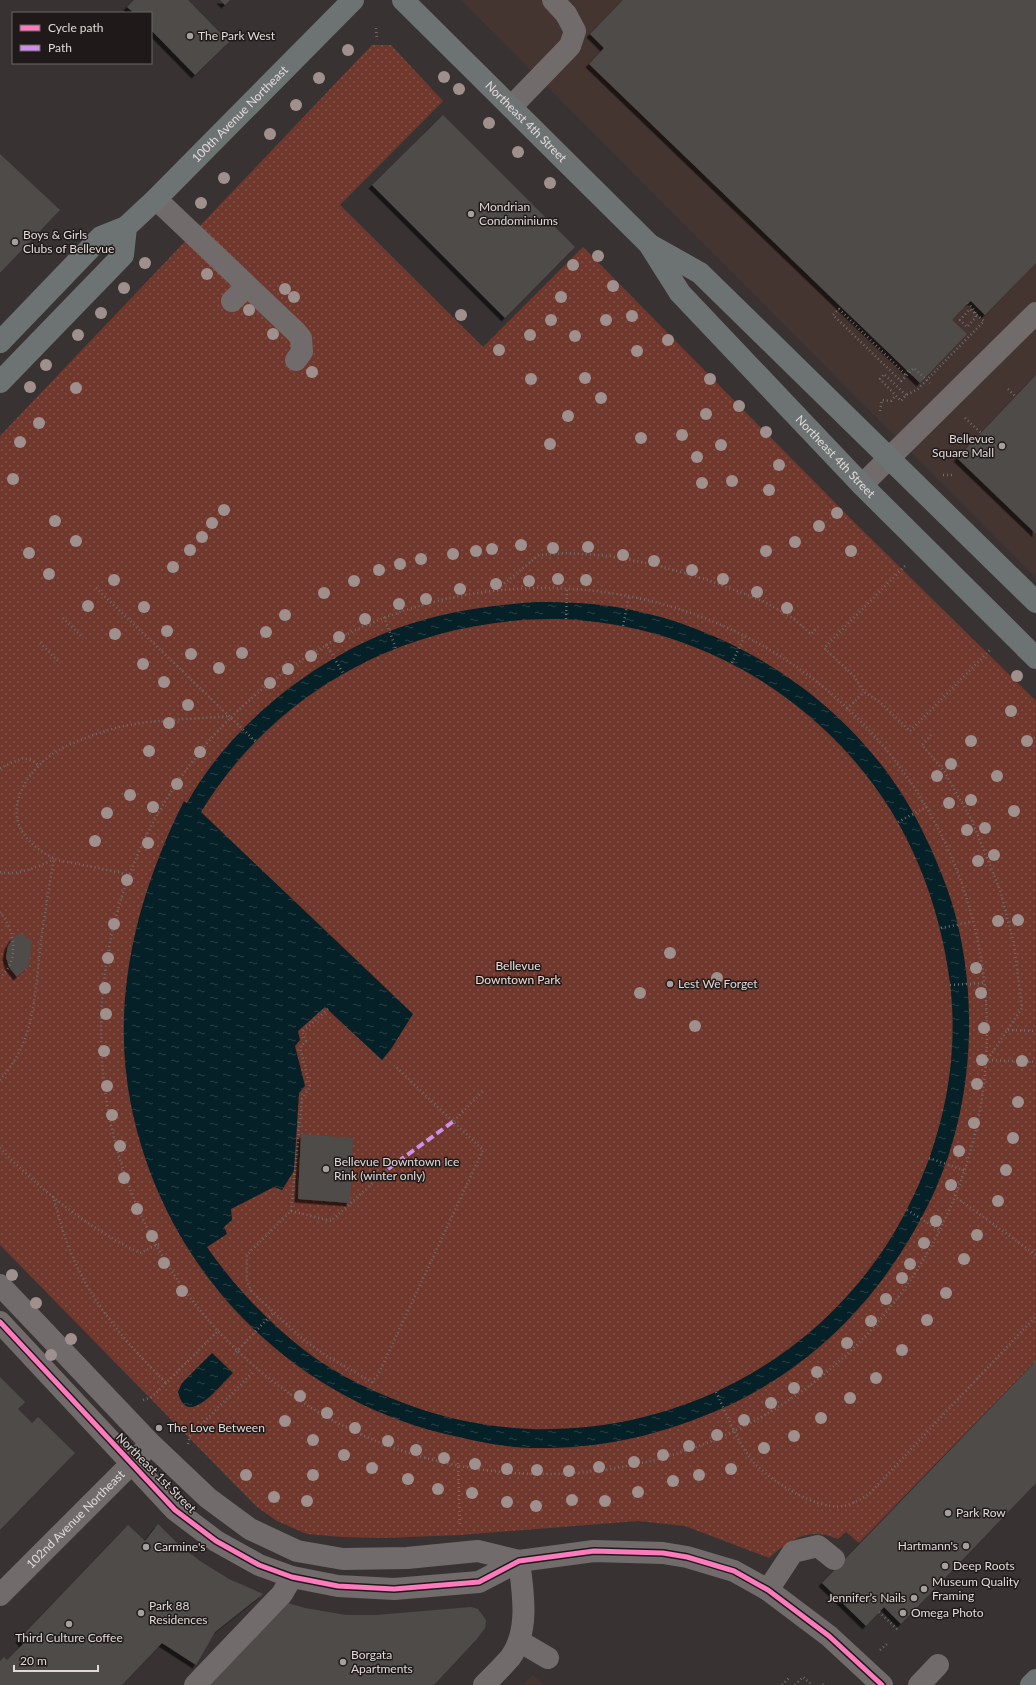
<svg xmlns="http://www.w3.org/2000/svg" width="1036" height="1685" font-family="Lato,sans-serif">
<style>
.built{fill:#453531}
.grass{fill:url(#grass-dots)}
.water{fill:url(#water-ripples);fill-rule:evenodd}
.building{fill:#504b4a;filter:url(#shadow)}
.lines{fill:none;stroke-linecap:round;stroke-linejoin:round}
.path{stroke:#716d6c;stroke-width:2.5;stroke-dasharray:1 3;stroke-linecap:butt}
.minor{stroke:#716c6b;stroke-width:22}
.major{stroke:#6d7373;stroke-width:22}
.quiet{stroke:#ce8fe9;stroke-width:4;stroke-dasharray:8 4;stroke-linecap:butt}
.cycleway-casing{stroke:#1f1a19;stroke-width:8}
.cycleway{stroke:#fd7abc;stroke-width:5}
.tree{fill:#9f908d}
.poi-dot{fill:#a59f9d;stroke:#1f1a19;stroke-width:1.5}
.labels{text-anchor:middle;stroke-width:3;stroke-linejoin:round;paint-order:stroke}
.poi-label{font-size:12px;fill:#e0d9d7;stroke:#1f1a19;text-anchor:start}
.street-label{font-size:12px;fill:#e0d9d7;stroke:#1f1a19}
.park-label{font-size:12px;fill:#f3dcd7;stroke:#1f1a19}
</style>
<defs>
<pattern id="grass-dots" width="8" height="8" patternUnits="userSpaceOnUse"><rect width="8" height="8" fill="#70372c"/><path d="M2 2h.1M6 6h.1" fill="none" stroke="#84534a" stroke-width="1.8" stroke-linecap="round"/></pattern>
<pattern id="water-ripples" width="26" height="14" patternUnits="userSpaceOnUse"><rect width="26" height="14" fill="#052026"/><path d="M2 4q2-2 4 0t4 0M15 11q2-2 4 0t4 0" fill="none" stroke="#294045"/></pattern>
<filter id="shadow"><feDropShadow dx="-3.5" dy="3.5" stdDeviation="0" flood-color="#0009"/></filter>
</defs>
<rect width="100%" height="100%" fill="#383332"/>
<g class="built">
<polygon points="461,0 1036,0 1036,578"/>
<polygon points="533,1675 544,1685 522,1685"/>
</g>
<path class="grass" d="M372,45H391L443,101L340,205L483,347L583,247L857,525L1036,701V1361L859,1543L846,1532L838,1539C809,1527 792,1538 769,1558L685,1526L638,1521L461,1535L384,1538L342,1537L307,1534L277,1521L257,1507L0,1245V436Z"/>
<g class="water">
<path d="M537,602C567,602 598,603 627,609C750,633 867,716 922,830C934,854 944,878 952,903C980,997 974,1110 931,1199C882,1300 806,1377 701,1417C649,1438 592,1449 536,1448C510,1448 484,1443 459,1437C293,1403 164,1271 131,1105C110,999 137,895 184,801L187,803C231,724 314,659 398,628C442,612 490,605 537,602ZM557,619C670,622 776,672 851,757C908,821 939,899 950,983C960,1064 941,1147 903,1217C811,1388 607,1469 423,1410C382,1396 339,1377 304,1350C267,1321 234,1286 207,1247L227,1234L224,1227L232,1220L231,1209L274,1187L282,1190L294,1171L299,1093L305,1086L295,1046L300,1040L298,1031L325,1007L382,1060L391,1049L413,1014L201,812C277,687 412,618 557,619Z"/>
<path d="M212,1353L233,1373C220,1385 187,1430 178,1392L182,1383Z"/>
</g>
<g class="building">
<polygon points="134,0 188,0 229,42 195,75 151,30 151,13 134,13 127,7"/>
<polygon points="220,0 230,0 225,5"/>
<polygon points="623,0 1036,0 1036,263 985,315 971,301 968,303 952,320 967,334 920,383 589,64 604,48 590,34"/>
<polygon points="443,115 575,247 505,318 372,185"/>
<polygon points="0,154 60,210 0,273"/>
<polygon points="1036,375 1036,534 957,458"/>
<polygon points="20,933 32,941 29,966 17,977 9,967 6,957 8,946 13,938"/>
<polygon points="301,1134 353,1138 350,1203 298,1199"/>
<polygon points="1036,1361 1036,1483 901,1624 884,1607 866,1626 822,1583"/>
<polygon points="0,1377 25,1402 18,1409 32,1423 38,1417 75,1453 0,1530"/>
<polygon points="158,1524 179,1545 200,1561 229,1579 263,1594 215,1632 196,1665 162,1643 122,1685 0,1685 0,1661 4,1657 7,1660 23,1644 19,1639 128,1525 145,1541"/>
<polygon points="288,1603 305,1608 346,1615 376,1615 471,1607 478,1609 486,1620 485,1628 476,1640 434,1685 208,1685"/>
</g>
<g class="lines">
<g class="path">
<polyline points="376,28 377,40"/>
<polyline points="908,371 905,374 839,309 833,315 901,381 914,368 930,383"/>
<polyline points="1008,389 1016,397"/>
<polyline points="906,395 884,374 880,379 901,401 906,395 918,389 984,321 970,309 960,320 967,327 976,317 975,311 968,303"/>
<polyline points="880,411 882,400 891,401 896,395"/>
<polyline points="965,418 981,433"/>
<polyline points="943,475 952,475"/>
<polyline points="905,566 824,648 854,676 864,692 880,702 910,731 990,650"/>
<polyline points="501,586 539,555 568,553 610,556 656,565 708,580 763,601 794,619 811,634 818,627"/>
<circle cx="544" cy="1031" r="443"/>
<polyline points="96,588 256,742"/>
<polyline points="384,617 396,649"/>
<polyline points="63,618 83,638"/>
<polyline points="566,619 567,588"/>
<polyline points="623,626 629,596"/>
<polyline points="40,643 60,663"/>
<polyline points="326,644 343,673"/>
<polyline points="732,663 744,637"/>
<polyline points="847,709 864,692"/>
<polyline points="931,735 922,745 944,771 972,821 1000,890 1014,944 1022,1008 988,1059"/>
<polyline points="0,768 23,758 33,761 38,765"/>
<polyline points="898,822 924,808"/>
<path d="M0,872C18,876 38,867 54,859"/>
<path d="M127,874C109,870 91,867 74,863C67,862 59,861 53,858C17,839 5,812 29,777C40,763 52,752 69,745C89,736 113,727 135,724C166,719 198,719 229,716"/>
<path d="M0,912C15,930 20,961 0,977"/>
<polyline points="941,928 971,922"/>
<polyline points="950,985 983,983"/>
<polyline points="328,1009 302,1032 306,1041 300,1047 310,1087 302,1099 291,1211 247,1255 247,1281 252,1292 305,1341 325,1355 372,1382 379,1373 483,1150 396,1067"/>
<polyline points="1008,1030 1036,1031"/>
<polyline points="988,1060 1036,1062"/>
<path d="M0,1080C36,1040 35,991 41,940C45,913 49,886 54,859"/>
<polyline points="454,1121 483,1091"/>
<path d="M0,1148C40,1190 88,1228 140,1253L159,1244"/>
<polyline points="929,1158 966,1171"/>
<path d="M53,1196C58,1213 62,1231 69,1248C90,1302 127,1344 167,1384"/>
<polyline points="957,1198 1036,1255"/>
<polyline points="907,1210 941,1231"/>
<polyline points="291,1211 331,1221 388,1169"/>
<polyline points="236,1352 273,1313"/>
<path d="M716,1392C726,1413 735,1436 748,1455C762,1477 817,1511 843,1506C853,1504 862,1499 870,1493L1036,1316"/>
<polyline points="143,1400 152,1397 217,1332"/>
<polyline points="188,1444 190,1436 254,1371"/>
<polyline points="458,1463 460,1527"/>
<polyline points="879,1612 899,1631"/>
<polyline points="880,1650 887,1644"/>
<polyline points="782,1685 789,1678"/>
<polyline points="795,1685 803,1677 812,1685"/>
<polyline points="823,1685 825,1683"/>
</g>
<g class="minor">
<polyline points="511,107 570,46 575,31 566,14 553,0"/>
<polyline points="156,199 296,332 301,338 302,352 296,360"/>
<polyline points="232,301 247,286"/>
<polyline points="862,485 1036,313"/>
<polyline points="0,1285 151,1444 208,1498 250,1529 297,1551 343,1559 407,1558 478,1551 519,1561"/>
<polyline points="0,1322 175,1510 216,1541 259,1565 292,1577 338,1586 394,1589 479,1582 519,1561 594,1551 663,1553 687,1557 734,1571 768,1590 829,1636 882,1685"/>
<polyline points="768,1590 793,1552 818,1546 834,1559"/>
<path id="s1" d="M0,1595L142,1453"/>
<polyline points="519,1641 548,1658"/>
<polyline points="195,1685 282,1594 292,1577"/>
<path d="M484,1685C493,1676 502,1667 510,1658C530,1631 523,1592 519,1561"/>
<polyline points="919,1685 938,1665"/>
</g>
<g class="major">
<path id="s2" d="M403,0L649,244L680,293L862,485L1036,658"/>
<polyline points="652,246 700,273 1036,602"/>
<path id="s3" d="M0,342L101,237L126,227L156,199L353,0"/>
<polyline points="0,382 123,255 126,227"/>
<polyline points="1031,1685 1036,1680"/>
</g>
<polyline class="quiet" points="388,1169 454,1121"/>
<defs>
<polyline id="cycleway" points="0,1322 175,1510 216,1541 259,1565 292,1577 338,1586 394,1589 479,1582 519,1561 594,1551 663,1553 687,1557 734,1571 768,1590 829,1636 882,1685"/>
</defs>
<use href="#cycleway" class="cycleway-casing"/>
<use href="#cycleway" class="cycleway"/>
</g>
<g class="tree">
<circle cx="348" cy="50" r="6"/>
<circle cx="444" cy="77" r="6"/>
<circle cx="319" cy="78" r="6"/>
<circle cx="459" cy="89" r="6"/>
<circle cx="296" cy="105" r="6"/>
<circle cx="489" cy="123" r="6"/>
<circle cx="270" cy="134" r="6"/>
<circle cx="518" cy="152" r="6"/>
<circle cx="224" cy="178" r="6"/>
<circle cx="550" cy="183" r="6"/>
<circle cx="201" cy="203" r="6"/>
<circle cx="598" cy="256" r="6"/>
<circle cx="145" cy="263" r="6"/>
<circle cx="573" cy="265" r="6"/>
<circle cx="207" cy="274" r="6"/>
<circle cx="613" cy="286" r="6"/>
<circle cx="124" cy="288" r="6"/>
<circle cx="285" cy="289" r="6"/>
<circle cx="294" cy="297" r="6"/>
<circle cx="561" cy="297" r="6"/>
<circle cx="249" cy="310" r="6"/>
<circle cx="101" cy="313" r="6"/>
<circle cx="461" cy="315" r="6"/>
<circle cx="632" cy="316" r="6"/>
<circle cx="551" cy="320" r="6"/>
<circle cx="606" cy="320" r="6"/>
<circle cx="273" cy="334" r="6"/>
<circle cx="78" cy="335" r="6"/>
<circle cx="530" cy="335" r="6"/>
<circle cx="575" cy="336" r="6"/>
<circle cx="668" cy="340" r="6"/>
<circle cx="499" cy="350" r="6"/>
<circle cx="637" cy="351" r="6"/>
<circle cx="46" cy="365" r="6"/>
<circle cx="312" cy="372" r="6"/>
<circle cx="585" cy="378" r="6"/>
<circle cx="531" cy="379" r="6"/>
<circle cx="710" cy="379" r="6"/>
<circle cx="30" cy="387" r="6"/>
<circle cx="76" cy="388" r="6"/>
<circle cx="601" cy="398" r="6"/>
<circle cx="739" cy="406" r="6"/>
<circle cx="706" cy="414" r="6"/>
<circle cx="568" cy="416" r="6"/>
<circle cx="39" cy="423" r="6"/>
<circle cx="766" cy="432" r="6"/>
<circle cx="682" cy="435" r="6"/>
<circle cx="641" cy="438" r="6"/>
<circle cx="20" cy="442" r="6"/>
<circle cx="550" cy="444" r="6"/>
<circle cx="721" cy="445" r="6"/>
<circle cx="697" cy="457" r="6"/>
<circle cx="779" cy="465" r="6"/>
<circle cx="13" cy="479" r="6"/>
<circle cx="732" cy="481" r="6"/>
<circle cx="702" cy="483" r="6"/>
<circle cx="769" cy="490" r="6"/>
<circle cx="224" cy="510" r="6"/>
<circle cx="837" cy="513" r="6"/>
<circle cx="55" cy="521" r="6"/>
<circle cx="212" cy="523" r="6"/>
<circle cx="819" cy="526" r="6"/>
<circle cx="202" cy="537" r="6"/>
<circle cx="76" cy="541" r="6"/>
<circle cx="795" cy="542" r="6"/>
<circle cx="521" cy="545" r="6"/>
<circle cx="588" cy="547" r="6"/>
<circle cx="553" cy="548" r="6"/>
<circle cx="492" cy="549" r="6"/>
<circle cx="190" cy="550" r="6"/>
<circle cx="476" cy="551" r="6"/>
<circle cx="766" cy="551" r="6"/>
<circle cx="851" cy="551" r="6"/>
<circle cx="29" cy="553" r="6"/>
<circle cx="453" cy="554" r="6"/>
<circle cx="623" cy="555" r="6"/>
<circle cx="421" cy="559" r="6"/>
<circle cx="654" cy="561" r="6"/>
<circle cx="400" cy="564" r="6"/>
<circle cx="173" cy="567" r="6"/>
<circle cx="379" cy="570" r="6"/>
<circle cx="692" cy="570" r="6"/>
<circle cx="49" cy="574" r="6"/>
<circle cx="558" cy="579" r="6"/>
<circle cx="723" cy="579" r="6"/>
<circle cx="114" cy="580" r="6"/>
<circle cx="586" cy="580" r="6"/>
<circle cx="354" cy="581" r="6"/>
<circle cx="529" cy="581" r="6"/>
<circle cx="496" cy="584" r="6"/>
<circle cx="460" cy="589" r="6"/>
<circle cx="757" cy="592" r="6"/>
<circle cx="324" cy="593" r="6"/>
<circle cx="426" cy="599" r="6"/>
<circle cx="399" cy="604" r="6"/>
<circle cx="88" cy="606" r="6"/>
<circle cx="144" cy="607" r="6"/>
<circle cx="787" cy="608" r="6"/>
<circle cx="285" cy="615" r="6"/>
<circle cx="365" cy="619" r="6"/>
<circle cx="167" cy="631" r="6"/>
<circle cx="266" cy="632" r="6"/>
<circle cx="115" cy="634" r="6"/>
<circle cx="339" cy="637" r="6"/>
<circle cx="242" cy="653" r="6"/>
<circle cx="191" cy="654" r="6"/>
<circle cx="311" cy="656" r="6"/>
<circle cx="143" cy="664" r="6"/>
<circle cx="219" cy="668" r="6"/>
<circle cx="288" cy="669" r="6"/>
<circle cx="1017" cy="676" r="6"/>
<circle cx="164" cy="682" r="6"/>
<circle cx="270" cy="683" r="6"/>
<circle cx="188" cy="705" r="6"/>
<circle cx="1011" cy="711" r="6"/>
<circle cx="169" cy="723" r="6"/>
<circle cx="971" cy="741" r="6"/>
<circle cx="1027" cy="741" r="6"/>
<circle cx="149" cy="751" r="6"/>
<circle cx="200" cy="752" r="6"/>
<circle cx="951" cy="764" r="6"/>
<circle cx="937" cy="776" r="6"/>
<circle cx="997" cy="776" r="6"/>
<circle cx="177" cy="784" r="6"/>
<circle cx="130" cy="795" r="6"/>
<circle cx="971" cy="800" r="6"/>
<circle cx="949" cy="803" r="6"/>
<circle cx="153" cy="807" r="6"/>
<circle cx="1014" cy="811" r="6"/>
<circle cx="107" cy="813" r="6"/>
<circle cx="985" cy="828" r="6"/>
<circle cx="967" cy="830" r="6"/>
<circle cx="95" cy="841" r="6"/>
<circle cx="148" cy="843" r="6"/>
<circle cx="994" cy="855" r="6"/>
<circle cx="978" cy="861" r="6"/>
<circle cx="127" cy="880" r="6"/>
<circle cx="1018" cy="920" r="6"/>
<circle cx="998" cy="921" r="6"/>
<circle cx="114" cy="924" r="6"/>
<circle cx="670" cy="953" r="6"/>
<circle cx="108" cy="958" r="6"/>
<circle cx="976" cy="968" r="6"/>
<circle cx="717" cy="978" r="6"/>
<circle cx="105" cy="988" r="6"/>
<circle cx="640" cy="993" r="6"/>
<circle cx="981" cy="993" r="6"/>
<circle cx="106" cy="1014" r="6"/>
<circle cx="695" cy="1026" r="6"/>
<circle cx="984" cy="1028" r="6"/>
<circle cx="104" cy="1051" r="6"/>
<circle cx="982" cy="1060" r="6"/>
<circle cx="1022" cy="1061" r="6"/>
<circle cx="977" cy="1084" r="6"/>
<circle cx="107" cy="1086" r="6"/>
<circle cx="1018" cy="1102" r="6"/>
<circle cx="112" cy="1115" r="6"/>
<circle cx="974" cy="1123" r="6"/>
<circle cx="1013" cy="1138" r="6"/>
<circle cx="120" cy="1146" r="6"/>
<circle cx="959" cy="1151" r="6"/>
<circle cx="1006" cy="1170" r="6"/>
<circle cx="124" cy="1178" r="6"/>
<circle cx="951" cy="1185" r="6"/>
<circle cx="998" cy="1201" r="6"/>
<circle cx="137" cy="1209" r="6"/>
<circle cx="936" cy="1221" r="6"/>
<circle cx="977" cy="1235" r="6"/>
<circle cx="152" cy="1236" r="6"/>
<circle cx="924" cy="1243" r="6"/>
<circle cx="964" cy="1259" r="6"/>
<circle cx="164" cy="1263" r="6"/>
<circle cx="910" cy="1264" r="6"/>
<circle cx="12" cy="1275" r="6"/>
<circle cx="902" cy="1278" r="6"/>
<circle cx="182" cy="1291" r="6"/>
<circle cx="946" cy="1293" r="6"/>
<circle cx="886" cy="1299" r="6"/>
<circle cx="36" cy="1303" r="6"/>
<circle cx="927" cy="1320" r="6"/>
<circle cx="871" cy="1321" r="6"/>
<circle cx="71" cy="1339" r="6"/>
<circle cx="847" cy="1343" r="6"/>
<circle cx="902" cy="1350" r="6"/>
<circle cx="51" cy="1355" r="6"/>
<circle cx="817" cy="1372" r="6"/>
<circle cx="876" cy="1378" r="6"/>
<circle cx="794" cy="1388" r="6"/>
<circle cx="300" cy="1396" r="6"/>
<circle cx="850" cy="1398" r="6"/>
<circle cx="771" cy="1403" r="6"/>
<circle cx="327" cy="1413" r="6"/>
<circle cx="821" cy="1418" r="6"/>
<circle cx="744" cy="1420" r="6"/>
<circle cx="285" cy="1421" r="6"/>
<circle cx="355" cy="1428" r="6"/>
<circle cx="717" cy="1435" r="6"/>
<circle cx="794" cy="1436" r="6"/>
<circle cx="313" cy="1440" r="6"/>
<circle cx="388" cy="1441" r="6"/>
<circle cx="689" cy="1446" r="6"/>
<circle cx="764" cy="1448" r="6"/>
<circle cx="416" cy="1450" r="6"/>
<circle cx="344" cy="1455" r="6"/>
<circle cx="663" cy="1455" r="6"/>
<circle cx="444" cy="1458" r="6"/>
<circle cx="634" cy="1462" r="6"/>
<circle cx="475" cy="1464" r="6"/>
<circle cx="599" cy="1467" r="6"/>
<circle cx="372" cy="1468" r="6"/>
<circle cx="507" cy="1469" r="6"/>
<circle cx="731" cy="1469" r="6"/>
<circle cx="537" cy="1470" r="6"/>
<circle cx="569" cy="1471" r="6"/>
<circle cx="246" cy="1475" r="6"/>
<circle cx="313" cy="1475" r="6"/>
<circle cx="699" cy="1475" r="6"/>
<circle cx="408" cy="1479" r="6"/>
<circle cx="673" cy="1481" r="6"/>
<circle cx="438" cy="1489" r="6"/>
<circle cx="638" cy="1492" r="6"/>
<circle cx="472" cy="1493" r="6"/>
<circle cx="274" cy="1497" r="6"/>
<circle cx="572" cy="1500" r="6"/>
<circle cx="307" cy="1501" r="6"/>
<circle cx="605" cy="1501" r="6"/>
<circle cx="507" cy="1502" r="6"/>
<circle cx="536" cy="1506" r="6"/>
</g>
<g class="poi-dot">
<circle cx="190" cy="36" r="4"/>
<circle cx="471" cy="214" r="4"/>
<circle cx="15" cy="242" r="4"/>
<circle cx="1002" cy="446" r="4"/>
<circle cx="670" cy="984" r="4"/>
<circle cx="326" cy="1169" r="4"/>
<circle cx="159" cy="1428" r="4"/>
<circle cx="948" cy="1513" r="4"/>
<circle cx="966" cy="1546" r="4"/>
<circle cx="146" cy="1547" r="4"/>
<circle cx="945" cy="1566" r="4"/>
<circle cx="924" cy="1589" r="4"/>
<circle cx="914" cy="1598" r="4"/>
<circle cx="141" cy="1613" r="4"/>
<circle cx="903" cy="1613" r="4"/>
<circle cx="69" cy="1624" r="4"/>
<circle cx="343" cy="1662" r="4"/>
</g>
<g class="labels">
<g class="poi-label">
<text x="198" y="40">The Park West</text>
<text x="479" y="211">Mondrian<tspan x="479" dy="14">Condominiums</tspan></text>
<text x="23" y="239">Boys &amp; Girls<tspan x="23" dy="14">Clubs of Bellevue</tspan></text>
<text x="994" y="443" text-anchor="end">Bellevue<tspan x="994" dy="14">Square Mall</tspan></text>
<text x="678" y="988">Lest We Forget</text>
<text x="334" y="1166">Bellevue Downtown Ice<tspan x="334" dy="14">Rink (winter only)</tspan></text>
<text x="167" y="1432">The Love Between</text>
<text x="956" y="1517">Park Row</text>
<text x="958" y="1550" text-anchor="end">Hartmann's</text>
<text x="154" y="1551">Carmine's</text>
<text x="953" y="1570">Deep Roots</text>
<text x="932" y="1586">Museum Quality<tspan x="932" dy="14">Framing</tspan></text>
<text x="906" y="1602" text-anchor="end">Jennifer’s Nails</text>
<text x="149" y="1610">Park 88<tspan x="149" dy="14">Residences</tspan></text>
<text x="911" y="1617">Omega Photo</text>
<text x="69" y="1642" text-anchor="middle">Third Culture Coffee</text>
<text x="351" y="1659">Borgata<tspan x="351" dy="14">Apartments</tspan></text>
</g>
<g class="street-label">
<text dy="4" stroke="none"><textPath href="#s3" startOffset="333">100th Avenue Northeast</textPath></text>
<text dy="4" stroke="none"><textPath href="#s2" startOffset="173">Northeast 4th Street</textPath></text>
<text dy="4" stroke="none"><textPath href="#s2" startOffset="630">Northeast 4th Street</textPath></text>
<text transform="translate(156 1473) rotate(45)" y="4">Northeast 1st Street</text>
<text dy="4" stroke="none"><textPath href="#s1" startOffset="107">102nd Avenue Northeast</textPath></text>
</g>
<g class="park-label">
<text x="518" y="970">Bellevue<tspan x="518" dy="14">Downtown Park</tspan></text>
</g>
</g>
<rect x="12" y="12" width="140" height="52" fill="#1f1a19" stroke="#6c6665"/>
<rect x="20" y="25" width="20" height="6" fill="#fd7abc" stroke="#6c6665"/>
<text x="48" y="32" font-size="12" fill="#e0d9d7">Cycle path</text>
<rect x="20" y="45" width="20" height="6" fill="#ce8fe9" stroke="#6c6665"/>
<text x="48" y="52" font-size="12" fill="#e0d9d7">Path</text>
<path d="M14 1665v6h84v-6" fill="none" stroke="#e0d9d7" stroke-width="2"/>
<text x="20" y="1665" font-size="12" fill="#e0d9d7" stroke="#1f1a19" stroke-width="3" paint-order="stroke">20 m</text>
</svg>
